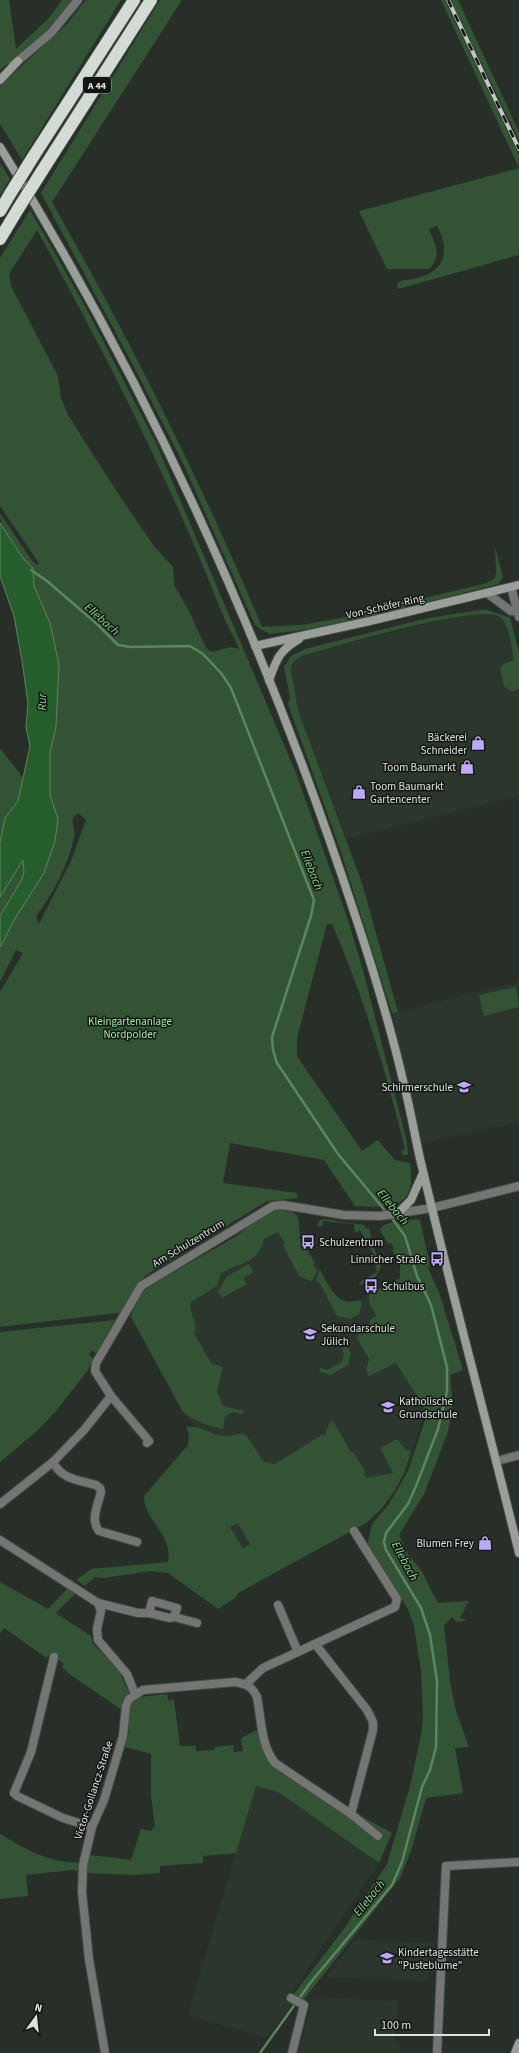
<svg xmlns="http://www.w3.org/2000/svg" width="519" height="2053" font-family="'Source Sans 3',sans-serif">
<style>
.built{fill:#2b372c}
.green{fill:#335335;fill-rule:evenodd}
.water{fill:#255d2c;stroke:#5c8561}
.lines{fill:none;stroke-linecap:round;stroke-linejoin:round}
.stream{stroke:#5c8561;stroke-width:2.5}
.minor-casing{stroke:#454c46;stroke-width:10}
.secondary-casing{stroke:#454c46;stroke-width:10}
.motorway-casing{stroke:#454c46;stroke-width:14}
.minor{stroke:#737673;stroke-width:8}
.secondary{stroke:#9a9f9a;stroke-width:8}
.motorway{stroke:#d3dcd4;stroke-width:12}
.rail-casing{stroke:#c2c7c2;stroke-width:4}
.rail{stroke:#131613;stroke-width:2.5;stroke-dasharray:8;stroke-linecap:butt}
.motorway-bridge-casing{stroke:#454c46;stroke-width:14;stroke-linecap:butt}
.motorway-bridge{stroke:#d3dcd4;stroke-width:12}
.labels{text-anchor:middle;stroke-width:3;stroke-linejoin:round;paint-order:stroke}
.shield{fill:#131613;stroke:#a0a5a0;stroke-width:1}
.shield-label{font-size:10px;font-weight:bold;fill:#dde2dd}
.street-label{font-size:11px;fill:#dde2dd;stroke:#131613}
.poi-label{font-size:11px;fill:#dde2dd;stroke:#131613;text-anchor:start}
.park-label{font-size:11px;fill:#9deea3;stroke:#131613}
.water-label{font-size:12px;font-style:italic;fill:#89d990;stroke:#131613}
</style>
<rect width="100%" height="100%" fill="#282f29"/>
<g class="built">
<polygon points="481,614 499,617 506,624 514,660 503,664 500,668 506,690 511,691 519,689 519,796 347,839 298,710 291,676 292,664 297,658 304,655 375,636 461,616"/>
<polygon points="519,982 519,1122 421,1143 392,1013"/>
<polygon points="278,1210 290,1211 298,1216 300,1236 335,1296 343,1301 354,1302 359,1300 400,1278 430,1397 405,1473 395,1491 380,1511 367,1521 196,1575 182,1468 196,1429 182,1411 160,1369 137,1301 151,1285 235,1237 262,1216"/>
<polygon points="255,1786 278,1792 379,1863 287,1999 294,2003 266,2038 188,2015"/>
<polygon points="354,1940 434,1943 433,1973 428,1972 427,1981 327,1977"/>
<polygon points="313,1997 398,2001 395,2044 401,2045 400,2053 298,2053"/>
</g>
<g class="green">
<polygon points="0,0 9,0 16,49 49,18 62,0 72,0 46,33 0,70"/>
<polygon points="86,0 121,0 22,160 0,124 0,86 68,23"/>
<path d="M160,0H182L52,202C130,340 201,481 262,627L301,625L341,618L487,583L495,578L496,572L495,547L503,577L498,584L377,615L304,630L270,634L260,629L255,625L183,463L134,367L41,193Z"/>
<path d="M441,0H445L519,155V255L398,289L397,283C402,279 411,280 417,278C446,271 450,250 437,226L429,229C435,245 443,255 429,269H387L359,211L519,168Z"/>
<polygon points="450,0 458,0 519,132 519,140"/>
<polygon points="0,163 10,179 0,195"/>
<path d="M30,210L84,304L156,443L296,773L348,920L363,970L407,1142L408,1155H403L401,1151L405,1149C386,1072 364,997 332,924H327L297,1038V1056L362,1151L378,1140L395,1160L410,1163C417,1209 392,1208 355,1206L324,1160L230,1143L223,1183L297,1193L298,1198L267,1201L145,1276L125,1312L0,1327V992L23,953L16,950L0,982V947L16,917L58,819L50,795V753L56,726L59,665L50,623L34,586L33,568C19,555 0,533 0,513L32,561L37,565L39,563L0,506V258ZM37,230C106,354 170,481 222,613C227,625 234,637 239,649L231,647L212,652L206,648L189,611L174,585L173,567L154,546L117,492L68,415L61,398L58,376L11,286L9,274ZM78,813L86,820L71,861L39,924L36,916C53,894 68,865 74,838C76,830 71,824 73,817Z"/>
<path d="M480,610H488L510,618L519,652V689L511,692L504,686L500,668L503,664L514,660C511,648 510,625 500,617C478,603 335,647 304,655L297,659L292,664L291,671L298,710L362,883L398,1012L392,1013L341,852L288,704L290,698L284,667L291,656L305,649L428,618Z"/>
<polygon points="0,748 24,779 18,801 5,818 0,843"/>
<polygon points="23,860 24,872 22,879 0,916 0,897"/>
<polygon points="516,987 519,1007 484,1016 479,995"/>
<path d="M278,1210L290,1211L298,1216L300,1236L298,1237L301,1243L303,1242L315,1263L313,1265L317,1271L312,1281L300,1277L283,1246L285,1244L278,1232L264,1239C258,1264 240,1263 221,1273L217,1286L191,1302C188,1316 200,1322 194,1333L211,1363L223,1367L217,1392L223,1406L245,1411L241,1414L233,1412L225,1416L223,1429C208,1426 195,1421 183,1412L131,1317C134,1304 139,1293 151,1285L235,1237L262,1216Z"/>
<polygon points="323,1219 364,1225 366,1229 369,1228 373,1246 377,1255 376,1259 372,1260 375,1257 360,1230 355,1233 354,1224 323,1221 323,1226 317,1226 319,1221"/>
<path d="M416,1219L420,1220L430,1266L428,1268L440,1295L463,1370L450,1375L453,1406L448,1432L424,1494L399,1535L408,1554L421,1570L438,1603L469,1601L460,1618L464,1619L466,1621L457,1622L452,1617L444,1626L450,1682L456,1711L469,1747L455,1748L463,1793L426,1798L411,1851L400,1878L300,2004L291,1998L346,1926L387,1864L410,1786L421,1735L423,1719L421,1671L414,1626L408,1609L367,1546L372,1524L389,1504L408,1471L429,1408L427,1412L396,1363L369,1376L366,1371L369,1359L357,1338L360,1330L369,1324L371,1319L376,1316L369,1302V1294L400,1278V1263L392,1250L394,1249L391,1243L388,1244L380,1230C384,1220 407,1221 416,1219Z"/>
<polygon points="380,1263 381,1266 376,1276 360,1285 359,1283 377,1272 375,1265"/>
<polygon points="249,1264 254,1272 243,1278 247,1284 222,1298 218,1291 221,1287 226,1277"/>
<path d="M320,1270C329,1286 337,1308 359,1300L362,1302L359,1314L350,1319L337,1316L319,1282L316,1281Z"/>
<polygon points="115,1320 96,1353 92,1350 89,1355 93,1358 88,1370 56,1411 38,1430 0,1462 0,1332"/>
<polygon points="346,1346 351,1353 348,1365 330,1375 319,1371 320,1368 328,1370 342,1362 344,1353 342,1349"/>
<path d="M333,1421L351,1452L354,1453L365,1472L363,1473L366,1478L393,1473L380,1448L397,1439L405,1449L411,1451C403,1480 390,1503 366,1523L238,1593L235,1598L218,1609L168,1573L150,1571L104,1578L95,1577L85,1586L76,1580L91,1569L168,1562C174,1536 144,1520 144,1496L188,1445L189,1436L186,1427C201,1424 212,1437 227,1436C234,1436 238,1432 246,1435L264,1462L275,1464L323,1434L325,1436L329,1423ZM238,1523L250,1544L243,1549L230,1527Z"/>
<path d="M0,1582L48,1609L67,1589L75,1594L56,1613L91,1636L93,1644L119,1670L127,1689L139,1697L167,1694L168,1700L174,1699L180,1746H196V1751L215,1750V1747L233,1745L234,1752L243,1751L241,1738L259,1729L265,1752L376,1838L381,1835L361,1816L392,1833L379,1863L278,1792L256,1786L236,1853L203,1856V1863L160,1866V1873L135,1875L88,1873L73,1870L26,1875L28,1896L0,1899V1834C28,1851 55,1866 88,1862L90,1855L131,1860L141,1829L151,1831L155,1826L151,1795V1754L125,1747L129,1731V1715L68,1673L62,1667L64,1664L52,1656L45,1657L4,1628L0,1634Z"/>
</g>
<polygon class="water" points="0,523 22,557 33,568 34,586 50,623 59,665 56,726 50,753 50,795 58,819 55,841 44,873 16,917 0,947 0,916 22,879 24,872 23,860 0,897 0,843 5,818 18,801 30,746 26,727 28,703 22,661 14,616 0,576"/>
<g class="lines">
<g class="stream">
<polyline points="31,570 47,581 97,624 118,645 131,647 190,646 203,654 221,673 231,688 314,900 311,916 272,1037 273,1050 277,1063 338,1154 387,1213"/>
<polyline points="260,2053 311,1982 392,1885 402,1862 422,1787 430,1770 436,1747 437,1681 430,1635 421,1608 386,1550 384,1542 386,1533 408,1504 416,1486 438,1429 447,1391 447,1367 431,1305 417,1276 405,1236 391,1217"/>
</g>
<defs>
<g id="minor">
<polyline points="13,65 51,33 78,0"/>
<polyline points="511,587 519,617"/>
<polyline points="487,593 511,611 518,611"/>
<polyline points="147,1443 149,1441 111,1396 95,1371 96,1363 141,1286 273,1206 283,1205 344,1215 380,1216 432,1208 519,1186"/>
<polyline points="497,1461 519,1455"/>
<path d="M53,1462C62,1480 79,1480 96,1485L100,1488L101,1492C98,1505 90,1520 99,1531L137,1542"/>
<polyline points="0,1504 53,1462 84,1430 111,1396"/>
<polyline points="0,1540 98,1603 101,1611 97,1629 98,1640 127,1674 135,1694"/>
<polyline points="98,1603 138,1613 149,1613 170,1618 174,1617 197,1623"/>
<polyline points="278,1605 298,1652"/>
<polyline points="149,1613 152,1601 177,1608 174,1617"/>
<polyline points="316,1645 367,1710 373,1722 373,1730 351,1814"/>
<polyline points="54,1657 31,1752 14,1793 17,1796 63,1818 92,1827"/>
<polyline points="246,1684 263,1668 395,1607 397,1599 354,1531"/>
<polyline points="291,1998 304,2005 292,2053"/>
<path d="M105,2053L89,1959L82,1892L83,1865L92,1827L104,1800L123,1736L126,1706L129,1699L143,1690L235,1682C246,1684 252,1686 257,1697C261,1717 261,1746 275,1763L351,1814L378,1836"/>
<polyline points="437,2053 446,1866 519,1862"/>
</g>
<g id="secondary">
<polyline points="0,80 18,61"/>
<path d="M0,147C149,386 267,647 355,915C374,972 392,1031 405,1089C412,1116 416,1144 423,1171C453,1299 488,1425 519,1553"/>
<polyline points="255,646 370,621 519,585"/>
<path d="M269,680C277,658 279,651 299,639"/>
<polyline points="398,1213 411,1200 423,1173"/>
<polyline points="515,2053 519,2043"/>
</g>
<g id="motorway">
<polyline points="33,157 134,0"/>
<polyline points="42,171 151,0"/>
<polyline points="0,211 10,194"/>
<polyline points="0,239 18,209"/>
</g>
</defs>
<use href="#minor" class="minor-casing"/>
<use href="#secondary" class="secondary-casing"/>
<use href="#motorway" class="motorway-casing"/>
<use href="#minor" class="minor"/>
<use href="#secondary" class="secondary"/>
<use href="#motorway" class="motorway"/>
<defs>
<polyline id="rail" points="448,0 519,149"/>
</defs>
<use href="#rail" class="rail-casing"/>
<use href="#rail" class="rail"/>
<defs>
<g id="motorway-bridge">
<polyline points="10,194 33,157"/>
<polyline points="18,209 42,171"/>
</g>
</defs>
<use href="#motorway-bridge" class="motorway-bridge-casing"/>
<use href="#motorway-bridge" class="motorway-bridge"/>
</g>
<defs>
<symbol id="shop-bare" viewBox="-9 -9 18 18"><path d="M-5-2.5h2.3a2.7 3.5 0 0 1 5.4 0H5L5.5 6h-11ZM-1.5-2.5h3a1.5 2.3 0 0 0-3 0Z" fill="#bda9f5" stroke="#131613" stroke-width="2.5" paint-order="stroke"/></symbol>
<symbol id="school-bare" viewBox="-9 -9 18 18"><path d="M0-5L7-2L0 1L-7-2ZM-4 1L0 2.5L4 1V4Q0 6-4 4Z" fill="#bda9f5" stroke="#131613" stroke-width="2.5" paint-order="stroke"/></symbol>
<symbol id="bus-bare" viewBox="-9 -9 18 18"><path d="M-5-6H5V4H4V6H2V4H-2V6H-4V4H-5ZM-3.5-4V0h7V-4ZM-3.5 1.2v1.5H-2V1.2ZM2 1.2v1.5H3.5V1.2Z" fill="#bda9f5" stroke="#131613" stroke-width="2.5" paint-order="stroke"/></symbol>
</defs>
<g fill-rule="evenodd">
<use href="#shop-bare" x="468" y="733" width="20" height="20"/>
<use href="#shop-bare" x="457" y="757" width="20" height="20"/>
<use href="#shop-bare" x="349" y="782" width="20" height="20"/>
<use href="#school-bare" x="454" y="1077" width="20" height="20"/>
<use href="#bus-bare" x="298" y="1232" width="20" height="20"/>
<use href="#bus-bare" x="427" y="1249" width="20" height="20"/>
<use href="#bus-bare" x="361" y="1276" width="20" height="20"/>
<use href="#school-bare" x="300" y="1324" width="20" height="20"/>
<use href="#school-bare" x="378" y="1397" width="20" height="20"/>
<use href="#shop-bare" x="475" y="1533" width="20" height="20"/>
<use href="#school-bare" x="377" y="1948" width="20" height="20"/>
</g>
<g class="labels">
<rect class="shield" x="83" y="77" width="28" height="16" rx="3"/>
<g class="shield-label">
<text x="97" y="89">A 44</text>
</g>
<g class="street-label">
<text transform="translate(385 606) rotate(-13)" y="4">Von-Schöfer-Ring</text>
<text transform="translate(188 1243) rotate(-31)" y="4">Am Schulzentrum</text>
<text transform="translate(93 1790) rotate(-72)" y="4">Victor-Gollancz-Straße</text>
</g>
<g class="poi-label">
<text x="467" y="741" text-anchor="end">Bäckerei<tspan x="467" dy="13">Schneider</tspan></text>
<text x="456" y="771" text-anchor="end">Toom Baumarkt</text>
<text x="370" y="790">Toom Baumarkt<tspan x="370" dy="13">Gartencenter</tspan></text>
<text x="453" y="1091" text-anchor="end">Schirmerschule</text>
<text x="319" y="1246">Schulzentrum</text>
<text x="426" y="1263" text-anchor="end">Linnicher Straße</text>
<text x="382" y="1290">Schulbus</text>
<text x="321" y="1332">Sekundarschule<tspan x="321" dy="13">Jülich</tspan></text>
<text x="399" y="1405">Katholische<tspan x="399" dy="13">Grundschule</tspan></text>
<text x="474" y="1547" text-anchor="end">Blumen Frey</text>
<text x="398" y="1956">Kindertagesstätte<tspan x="398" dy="13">"Pusteblume"</tspan></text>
</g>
<g class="park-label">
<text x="130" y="1025">Kleingartenanlage<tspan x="130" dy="13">Nordpolder</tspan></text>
</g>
<g class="water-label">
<text transform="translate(102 619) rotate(42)" y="4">Ellebach</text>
<text transform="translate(42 702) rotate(-91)" y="4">Rur</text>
<text transform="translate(312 870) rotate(69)" y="4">Ellebach</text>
<text transform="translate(393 1207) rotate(51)" y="4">Ellebach</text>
<text transform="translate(405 1561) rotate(62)" y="4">Ellebach</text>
<text transform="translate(369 1898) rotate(-51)" y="4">Ellebach</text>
</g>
</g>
<g transform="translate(36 2017) rotate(15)" stroke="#131613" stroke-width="3" paint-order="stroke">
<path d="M0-3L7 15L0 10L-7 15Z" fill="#dde2dd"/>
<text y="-6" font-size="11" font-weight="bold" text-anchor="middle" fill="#dde2dd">N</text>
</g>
<path d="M375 2029v6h114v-6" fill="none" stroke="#dde2dd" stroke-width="2"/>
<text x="381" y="2029" font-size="12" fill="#dde2dd" stroke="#131613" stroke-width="3" paint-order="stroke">100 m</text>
</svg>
